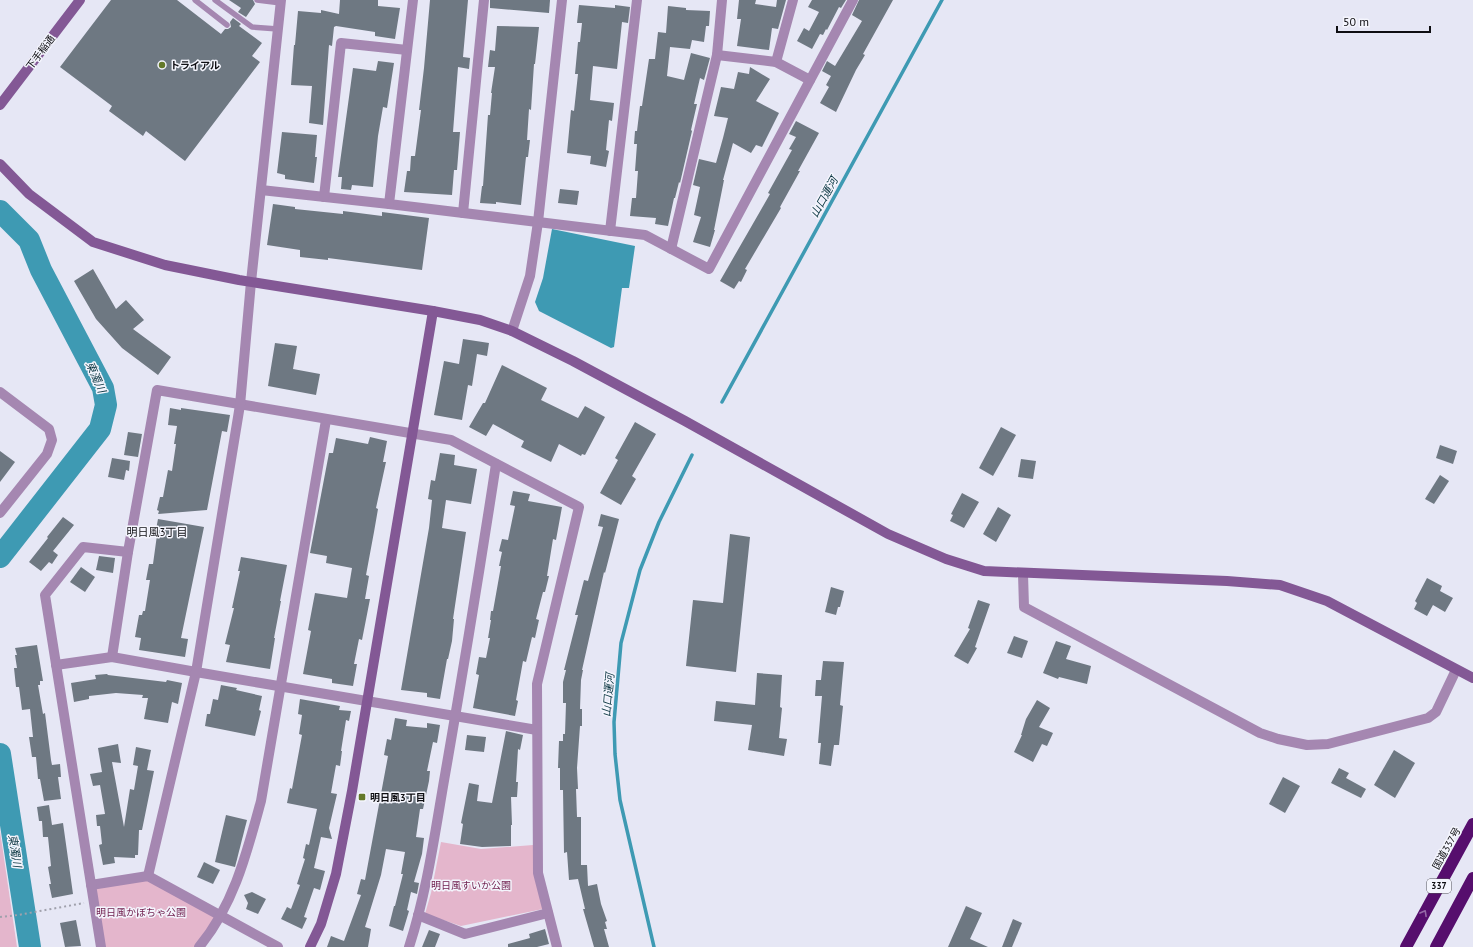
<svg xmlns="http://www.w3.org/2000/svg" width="1473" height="947" font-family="'PT Sans','Noto Sans JP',sans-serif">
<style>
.green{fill:#e4b6cc}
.water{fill:#3e9ab3}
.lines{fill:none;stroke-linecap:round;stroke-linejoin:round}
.stream{stroke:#3e9ab3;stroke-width:3.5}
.river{stroke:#3e9ab3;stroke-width:22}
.building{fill:#6e7882}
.path{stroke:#a0a1ac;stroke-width:2;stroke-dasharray:2 3;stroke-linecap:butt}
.lane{stroke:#a587b1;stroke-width:5.5}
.street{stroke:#a587b1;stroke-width:10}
.secondary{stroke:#835895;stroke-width:10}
.highway{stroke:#560e6d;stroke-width:12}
.oneway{stroke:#956aa7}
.poi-dot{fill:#64792a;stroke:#f4f5fd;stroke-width:1.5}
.labels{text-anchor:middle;stroke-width:3;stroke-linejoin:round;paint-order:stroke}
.shield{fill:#f4f5fd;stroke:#535358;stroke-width:1}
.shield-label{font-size:9px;font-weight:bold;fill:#0e0e12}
.street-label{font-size:10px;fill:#0e0e12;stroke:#f4f5fd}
.poi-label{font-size:10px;font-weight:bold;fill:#0e0e12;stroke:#f4f5fd;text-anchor:start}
.park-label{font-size:10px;fill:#722251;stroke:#f4f5fd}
.water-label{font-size:11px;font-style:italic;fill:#093440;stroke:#f4f5fd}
.neighbourhood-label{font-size:11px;fill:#0e0e12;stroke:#f4f5fd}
</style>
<rect width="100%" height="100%" fill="#e6e7f5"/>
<g class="green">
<polygon points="0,831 17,947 0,947"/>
<polygon points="441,842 481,849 533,845 543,909 461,926 425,914 431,893"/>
<polygon points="148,876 222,916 199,947 101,947 91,885"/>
</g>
<polygon class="water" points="552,229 635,246 629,288 622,288 614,347 611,348 539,311 535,302 543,278"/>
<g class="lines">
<g class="stream">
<polyline points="722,402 942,0"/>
<polyline points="654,947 620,800 615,754 614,722 621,643 640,570 659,522 692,455"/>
</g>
<g class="river">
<polyline points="0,211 29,240 41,270 103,388 106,405 100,429 0,557"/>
<polyline points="0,754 30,947"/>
</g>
</g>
<g class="building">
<polygon points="111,0 177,0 221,34 225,29 228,29 231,27 230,22 233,18 241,24 239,26 262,43 252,56 260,62 185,161 146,131 143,136 109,111 112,106 60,67"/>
<polygon points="229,0 253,0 255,4 246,17 238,12 241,8"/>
<polygon points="340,0 378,0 378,6 400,8 395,39 375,36 375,32 336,26 334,27 332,46 329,45 323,125 309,123 312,86 291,85 294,45 295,45 298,11 321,13 321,10 339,14"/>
<polygon points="430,0 468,0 463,57 470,58 469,69 458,67 453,132 460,132 457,170 454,170 452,195 404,192 407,171 410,171 411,156 415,156 421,110 419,110 424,68"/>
<polygon points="490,0 550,0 549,13 490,8"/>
<polygon points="739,0 756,0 755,4 776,7 777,0 786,0 778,29 772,28 769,50 737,46 741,19 737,19"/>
<polygon points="812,0 846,0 841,8 839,7 827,30 826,29 823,35 820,34 812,49 797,41 804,28 809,31 819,12 808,7"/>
<polygon points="859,0 893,0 863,54 865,55 856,70 836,112 820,103 829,87 826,85 831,76 822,71 827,61 835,66 862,21 852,15"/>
<polygon points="579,5 615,8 615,5 630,7 628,23 622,22 617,69 593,66 590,100 614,103 612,121 609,120 606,150 609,151 606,167 590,164 591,156 567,153 571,110 574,111 578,74 575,74 578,42 580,42 582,23 577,23"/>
<polygon points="668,6 686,8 686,10 710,11 709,26 706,26 704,42 692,40 690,49 670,47 667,76 684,80 691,53 710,58 704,80 700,78 694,104 697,104 691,130 692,131 680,183 679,182 675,198 674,198 668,226 655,224 656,218 630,216 632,198 636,198 638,171 635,171 637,144 634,144 635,131 637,131 640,106 642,106 649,59 655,59 658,32 666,33"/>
<polygon points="497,26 539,27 535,64 534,64 531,110 529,109 527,140 530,140 528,157 526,157 521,205 496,202 496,204 480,203 482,186 483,186 488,115 490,115 492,93 491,93 495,67 488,67 490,50 495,51"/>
<polygon points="378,61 394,63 387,108 383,107 378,136 373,187 352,185 351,190 341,189 342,177 338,177 353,68 376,71"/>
<polygon points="750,67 770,79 756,101 779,113 762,147 756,145 751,153 733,143 723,180 724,180 714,230 715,230 710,247 693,242 701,217 694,215 700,187 693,185 699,159 716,163 723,138 728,118 714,116 721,87 734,89 738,72 749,74"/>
<polygon points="796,121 819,133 798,171 800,171 780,207 781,208 745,269 747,270 741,282 739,281 734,289 720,281 770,194 768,193 792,150 789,149 796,137 789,134"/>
<polygon points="282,132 317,135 315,157 317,157 314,183 285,179 285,175 277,173"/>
<polygon points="560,189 579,191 577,205 558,203"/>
<polygon points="273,204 295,207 295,209 343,214 343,211 382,216 382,212 429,218 422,270 328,258 328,260 300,257 300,250 267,245"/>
<polygon points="93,269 116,309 126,300 144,320 133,329 171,357 158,375 122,348 96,319 74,281"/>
<polygon points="463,339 489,343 487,356 477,354 472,386 468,385 462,420 434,415 444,361 459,364"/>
<polygon points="275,343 297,346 293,369 320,374 316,395 268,386"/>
<polygon points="502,365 547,388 541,400 578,418 585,406 605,417 585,455 582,454 581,456 559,444 551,462 521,447 524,441 493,424 486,436 469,427 483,403 485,403"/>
<polygon points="170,408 181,410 181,408 230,415 227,432 222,431 207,510 158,514 159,511 157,510 160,497 163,497 168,470 172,471 176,444 174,444 177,426 168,425"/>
<polygon points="635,422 656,434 632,476 636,479 621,505 600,493 618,460 615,458"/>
<polygon points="1001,427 1016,435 993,476 979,468"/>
<polygon points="128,432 142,434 138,457 124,455"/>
<polygon points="370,437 387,441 383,462 386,462 376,508 378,509 374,532 366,575 369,576 365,599 370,599 362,640 359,639 354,664 357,664 353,686 332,683 332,679 303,674 311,631 308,630 315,593 347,598 352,568 326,563 327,556 310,553 329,453 333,453 336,438 368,444"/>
<polygon points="1440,445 1457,451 1453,464 1436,458"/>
<polygon points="0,451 15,462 0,482"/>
<polygon points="440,453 455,455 454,465 477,469 471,504 446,500 442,528 466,532 453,619 454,619 452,641 448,659 447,659 440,699 427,697 427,693 401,690 429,528 432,500 428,499 431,480 435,481"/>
<polygon points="112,458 130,461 129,471 126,470 124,480 108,477"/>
<polygon points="1021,459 1036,461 1033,479 1018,477"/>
<polygon points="1440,475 1449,481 1434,504 1425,499"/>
<polygon points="513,491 530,494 528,501 562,507 556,540 553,539 547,576 549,576 545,592 543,592 536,619 539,620 535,638 532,637 526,662 523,661 516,700 518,701 515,716 473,708 479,675 476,674 479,657 486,658 490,638 488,638 491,620 490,620 491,611 493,611 501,566 499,566 502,552 499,551 502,539 508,540 515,506 510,505"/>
<polygon points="962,493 979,502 964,528 950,521 953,515 951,514"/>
<polygon points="998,507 1011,515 996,542 983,534"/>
<polygon points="601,514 619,519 605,573 604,572 582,670 583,670 581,680 580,709 582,709 582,726 580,726 577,768 578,789 576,789 577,817 581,817 581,865 587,865 588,886 597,884 601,904 607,921 605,922 607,929 604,929 609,947 594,947 583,909 585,909 578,879 569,880 567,852 564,853 563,790 560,790 560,768 558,768 559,741 563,741 563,734 565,734 566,703 563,703 563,682 566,670 564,670 578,615 575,615 584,580 588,581 603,527 598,526"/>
<polygon points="63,517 74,525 53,551 58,555 52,564 49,562 41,571 29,562 48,538 47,537"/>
<polygon points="158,519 204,527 181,638 188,639 185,657 139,650 141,638 135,637 139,615 142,615 143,611 145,611 150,580 146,580 149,564 153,564 157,535 155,535"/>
<polygon points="730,534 750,537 736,672 686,666 693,600 723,603"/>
<polygon points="99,556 115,558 113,573 96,570"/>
<polygon points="241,557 287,565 280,601 281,601 274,638 275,638 270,669 226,662 230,645 225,644 234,608 232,608 240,571 238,571"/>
<polygon points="81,567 95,577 85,592 70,582"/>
<polygon points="1427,578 1442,586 1440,591 1453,598 1445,612 1433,605 1427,616 1414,609 1417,603 1415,601"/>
<polygon points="831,587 844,591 840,607 838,607 836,615 825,612"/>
<polygon points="978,600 990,604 975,647 977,648 968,664 954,656 970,629 968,628"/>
<polygon points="1014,636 1028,641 1022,658 1007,653"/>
<polygon points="1056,641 1071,646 1066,659 1091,666 1087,684 1059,677 1058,679 1043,673"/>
<polygon points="37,645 43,681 40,681 40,685 38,685 43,714 45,713 51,760 52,765 60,764 61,777 58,777 61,799 44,801 40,779 38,779 36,757 32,757 29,737 33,737 30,709 22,710 19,687 16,687 14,668 17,668 15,655 17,655 15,648"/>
<polygon points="823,661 844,662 840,705 843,706 839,745 834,745 831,766 819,764 821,743 818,743 822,696 815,696 816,680 821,680"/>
<polygon points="757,673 782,675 780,707 782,708 779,738 787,739 784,756 748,750 752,725 714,721 716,701 755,705"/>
<polygon points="107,674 108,675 166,682 167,680 182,683 178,704 172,702 168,723 144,719 148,698 142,698 143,695 116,693 89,696 89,699 74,702 71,683 96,679 95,675"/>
<polygon points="221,685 237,688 236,690 262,696 259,710 261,711 255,736 205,726 207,714 210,714 213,699 218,700"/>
<polygon points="300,699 340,706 339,710 351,711 349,721 346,720 341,751 342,751 340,766 336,765 331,793 337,794 329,828 332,839 321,837 314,868 325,871 320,890 314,888 304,917 307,918 302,929 281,919 287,907 291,909 300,885 297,884 305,859 303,858 306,844 309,845 317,809 287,803 290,788 292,789 302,735 299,734 302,715 298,714"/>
<polygon points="1037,700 1050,708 1039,727 1053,733 1047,746 1042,744 1033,762 1014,752 1022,735 1021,735 1026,719"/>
<polygon points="395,718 407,720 406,726 427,728 427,723 440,725 437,743 433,742 427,771 430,771 429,781 423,809 420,809 416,837 424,838 422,854 414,882 419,883 417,894 411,892 407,910 409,911 403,931 389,926 394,906 395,906 403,874 401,874 405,852 386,849 381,875 365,927 371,929 368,947 327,947 331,936 344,941 361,895 357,894 361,879 365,880 388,756 384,755 387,739 391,740"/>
<polygon points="506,731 523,735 520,750 518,749 516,782 518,782 517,797 511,797 512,825 511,825 511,846 482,847 460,844 463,824 461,823 469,783 479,785 477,801 492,803"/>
<polygon points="467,735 486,737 484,752 465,750"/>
<polygon points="118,744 121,763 112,762 124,827 130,789 134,790 138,766 133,765 136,747 151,750 147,770 154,771 142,830 139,830 138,855 135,855 135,858 114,857 115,863 103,865 99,845 102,844 100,826 97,826 96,815 105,814 100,785 93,786 90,774 102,772 98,748"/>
<polygon points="1394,750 1415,763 1395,798 1374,785"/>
<polygon points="1339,768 1349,773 1346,778 1366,789 1361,798 1331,783"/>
<polygon points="1283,777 1300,786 1285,813 1269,804"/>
<polygon points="49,805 52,825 63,823 73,894 52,898 49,884 51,884 48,867 51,866 48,837 43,837 42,821 39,821 37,807"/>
<polygon points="226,815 247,820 235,867 215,862"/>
<polygon points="204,862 220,870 213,884 197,877"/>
<polygon points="252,892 266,899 258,914 246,909 248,903 244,895"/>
<polygon points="966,906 982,913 970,939 988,947 948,947"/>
<polygon points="1013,919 1022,923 1012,947 1002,947"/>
<polygon points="76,920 81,946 65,947 60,923"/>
<polygon points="545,929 549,944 537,947 508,947 508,944 530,938 529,934"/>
<polygon points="429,930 440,934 435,947 422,947"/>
</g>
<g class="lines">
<polyline class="path" points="0,917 18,915 84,903"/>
<g class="lane">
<polyline points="195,0 227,25"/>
<polyline points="215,0 252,27 278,29"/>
<polyline points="257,0 281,3"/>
</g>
<g class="street">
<polyline points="413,0 389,204 645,235 709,269 853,0"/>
<polyline points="717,55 776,62 810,80"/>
<polyline points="776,62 793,0"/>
<polyline points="261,190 389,204"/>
<polyline points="324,197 341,43 407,50"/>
<polyline points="463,213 484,0"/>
<polyline points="610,231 637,0"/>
<polyline points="671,249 717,55 722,0"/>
<polyline points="512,331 530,276 538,222 562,0"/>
<polyline points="0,392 49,429 52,440 47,454 0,513"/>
<polyline points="1023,574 1024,607 1260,733 1278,739 1307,745 1328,744 1428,718 1436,712 1456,670"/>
<polyline points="112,657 128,552 157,390 451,440 579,507 537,684 538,873 557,947"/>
<polyline points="56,665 112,657 196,672 537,730"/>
<polyline points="148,876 196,672 240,405 251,282 281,0"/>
<polyline points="91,885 148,876 278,947"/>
<polyline points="418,915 465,934 548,913"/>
<polyline points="101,947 45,595 83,547 128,552"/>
<path d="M199,947C234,905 247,852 261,801L326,420"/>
<path d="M409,947C427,892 435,832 445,775C463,672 480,568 496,464"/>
</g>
<g class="secondary">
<polyline points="0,105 80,0"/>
<polyline points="0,164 29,194 93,242 165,265 239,280 433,311 480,320 512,331 573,361 685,421 888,534 946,559 984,571 1227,581 1280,585 1327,601 1473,678"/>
<polyline points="310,947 321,924 336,874 352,791 433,311"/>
</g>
<g class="highway">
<polyline points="1406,947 1473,824"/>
<polyline points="1436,947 1473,878"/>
</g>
</g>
<defs><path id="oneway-chevron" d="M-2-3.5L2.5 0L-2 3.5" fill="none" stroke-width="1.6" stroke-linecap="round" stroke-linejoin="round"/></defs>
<use class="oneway" href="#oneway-chevron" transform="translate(1424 913) rotate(-61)"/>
<g class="poi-dot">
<circle cx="162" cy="65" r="4"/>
<rect x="358" y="793" width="8" height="8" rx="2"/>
</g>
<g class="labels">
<rect class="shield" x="1427" y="879" width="24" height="14" rx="3"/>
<g class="shield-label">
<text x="1439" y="889">337</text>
</g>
<g class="street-label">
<text transform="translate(40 52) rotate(-53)" y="4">下手稲通</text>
<text transform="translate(1446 848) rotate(-61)" y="4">国道337号</text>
</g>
<g class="poi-label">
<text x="170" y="69">トライアル</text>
<text x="370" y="801">明日風3丁目</text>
</g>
<g class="park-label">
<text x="471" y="889">明日風すいか公園</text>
<text x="141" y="916">明日風かぼちゃ公園</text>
</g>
<g class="water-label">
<text transform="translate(824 197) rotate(-61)" y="4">山口運河</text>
<text transform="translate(96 377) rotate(66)" y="4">東濁川</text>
<text transform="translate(608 695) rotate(-85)" y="4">山口運河</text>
<text transform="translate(15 851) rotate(81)" y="4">東濁川</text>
</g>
<g class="neighbourhood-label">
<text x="157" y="536">明日風3丁目</text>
</g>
</g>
<path d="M1337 26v6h93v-6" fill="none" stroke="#0e0e12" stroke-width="2"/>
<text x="1343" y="26" font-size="12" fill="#0e0e12" stroke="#f4f5fd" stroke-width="3" paint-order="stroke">50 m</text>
</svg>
